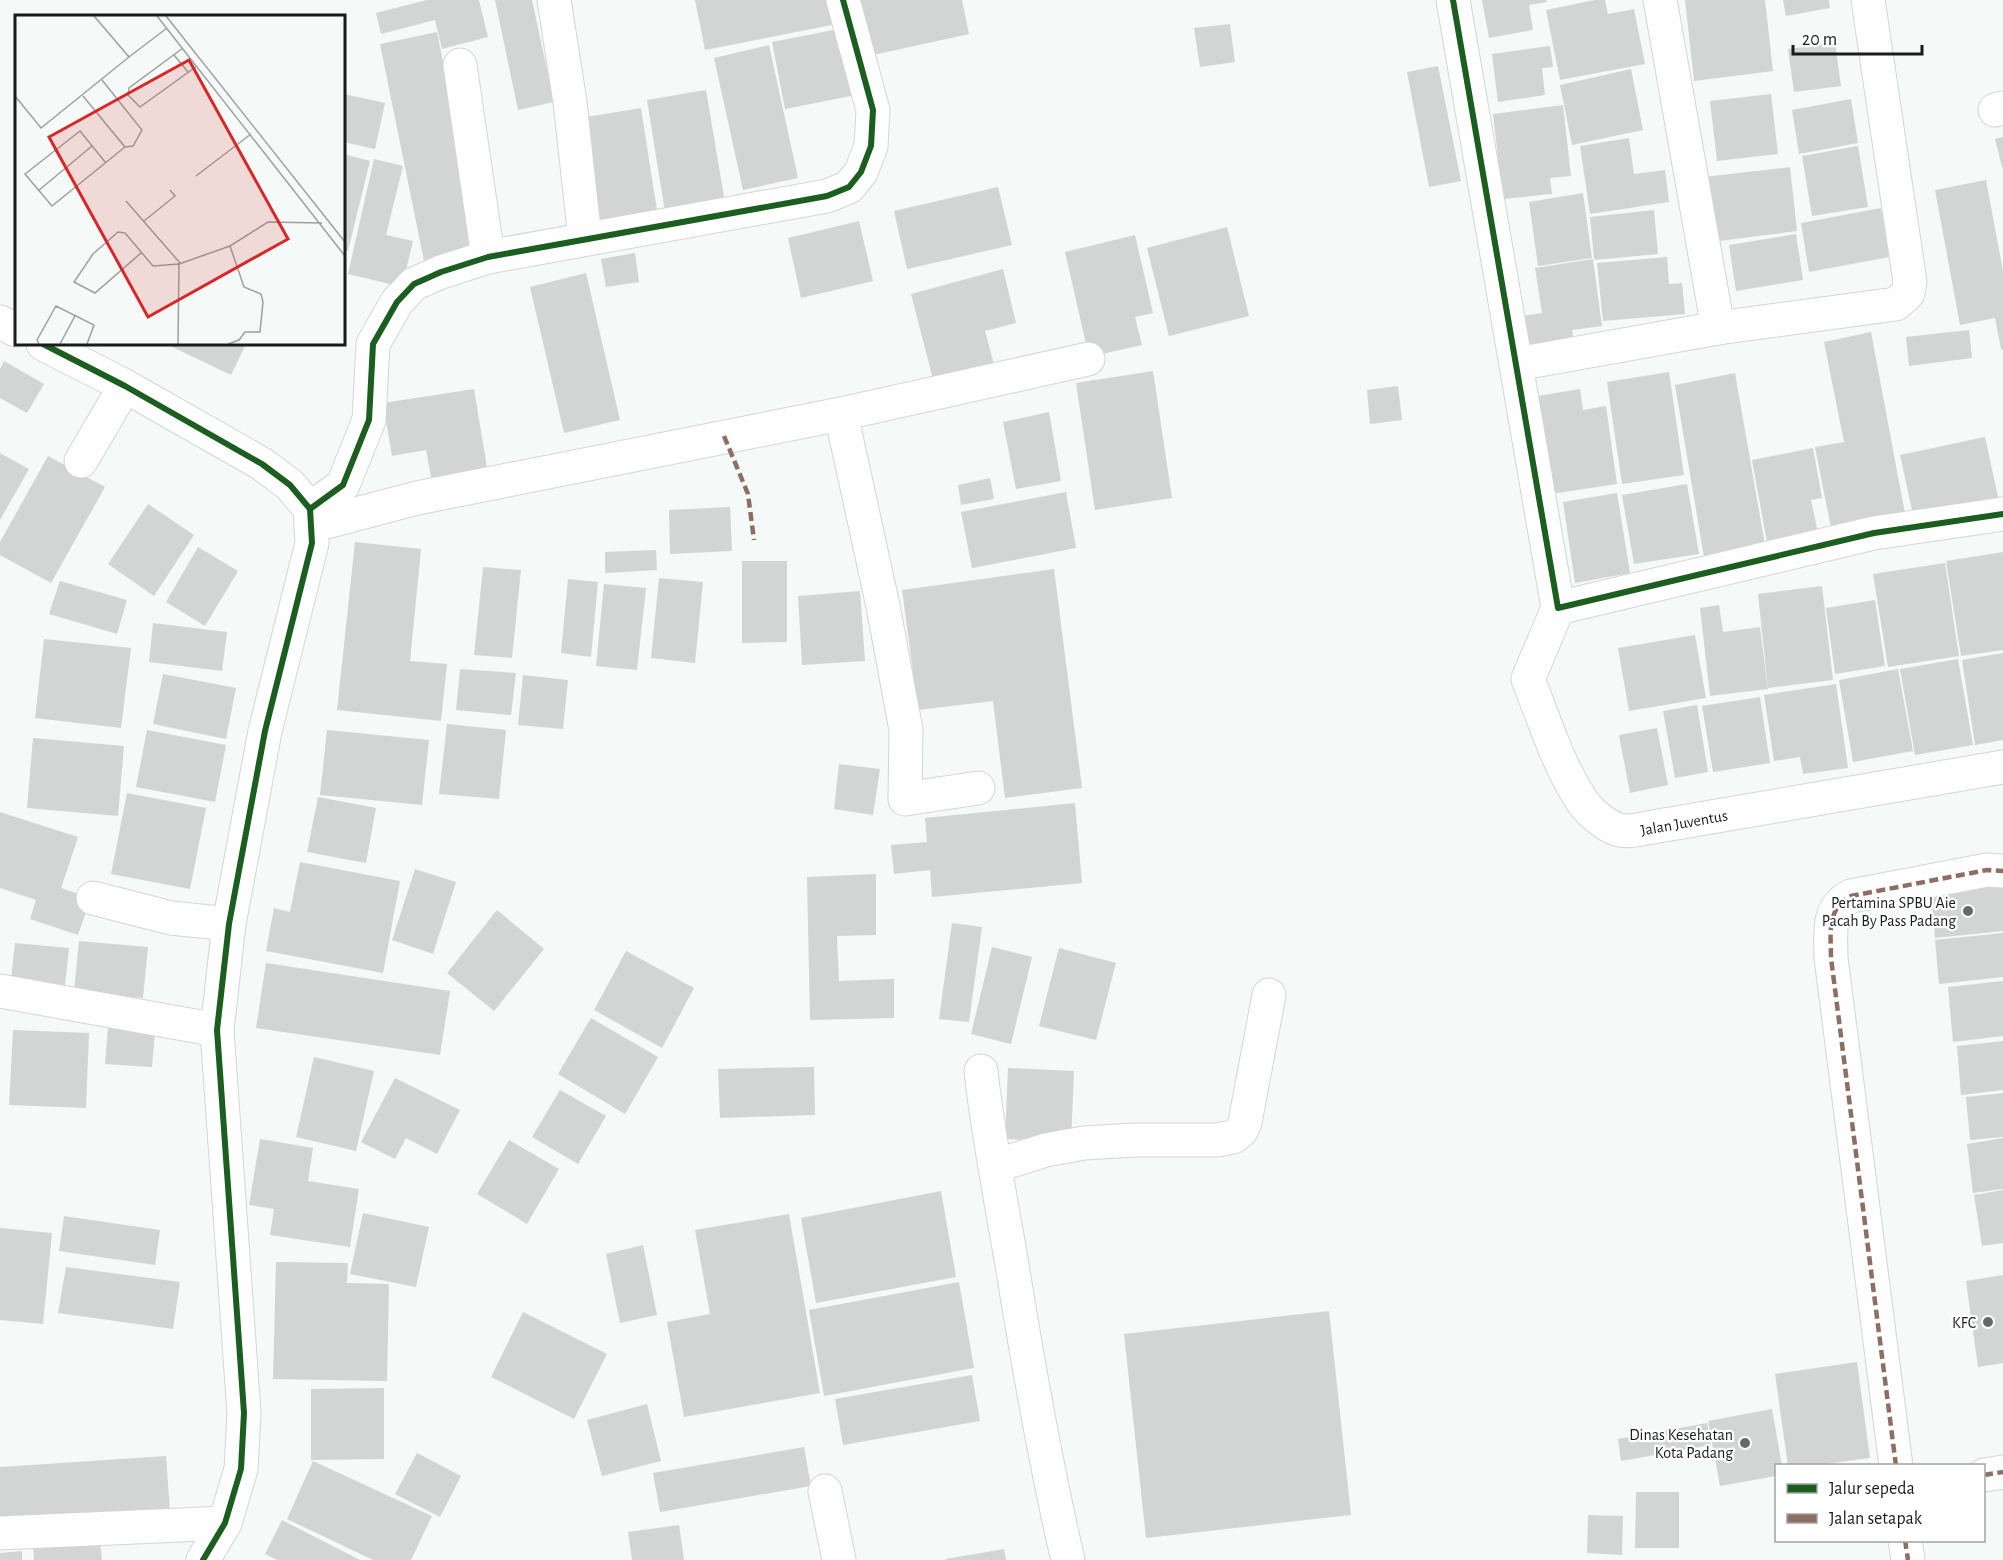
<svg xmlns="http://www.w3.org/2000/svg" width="2003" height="1560" font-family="'Alegreya Sans',sans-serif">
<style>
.building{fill:#d2d5d3}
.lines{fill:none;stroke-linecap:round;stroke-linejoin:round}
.minor-casing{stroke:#d3d6d4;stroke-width:35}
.minor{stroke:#fefefe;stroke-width:33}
.quiet{stroke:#8d6e63;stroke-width:4.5;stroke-dasharray:9 4.5;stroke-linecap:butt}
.cycleway-casing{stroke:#fff;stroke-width:10}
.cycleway{stroke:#1b5e20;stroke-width:6}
.poi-dot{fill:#666968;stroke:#fff;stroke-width:2}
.labels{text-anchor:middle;stroke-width:4.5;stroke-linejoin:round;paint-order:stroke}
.street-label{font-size:16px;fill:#191c1b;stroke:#fff}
.poi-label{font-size:16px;fill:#191c1b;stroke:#fff;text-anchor:end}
.inset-road{fill:none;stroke:#9da19f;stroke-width:1.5}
.view{fill:#d62828;fill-opacity:0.15;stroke:#d62828;stroke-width:3}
.inset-edge{fill:none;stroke:#191c1b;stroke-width:3}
</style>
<rect width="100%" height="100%" fill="#f5f9f7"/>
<g class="building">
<polygon points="427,0 479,0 488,37 442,49 435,20 381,34 376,13"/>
<polygon points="495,0 532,0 554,102 518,110"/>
<polygon points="695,0 827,0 832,25 705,50"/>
<polygon points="852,0 962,0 969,34 864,57"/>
<polygon points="1482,0 1546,0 1547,2 1529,5 1533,30 1489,38"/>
<polygon points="1595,0 1605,0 1608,14 1634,9 1645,64 1560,80 1546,10"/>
<polygon points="1685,0 1765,0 1773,71 1694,81"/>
<polygon points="1783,0 1829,0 1830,8 1786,16"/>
<polygon points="1230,24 1235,62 1200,67 1194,28"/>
<polygon points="838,29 851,96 785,109 772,42"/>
<polygon points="437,32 480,249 424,261 380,44"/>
<polygon points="1835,43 1841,86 1794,92 1788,49"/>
<polygon points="769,45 798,178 743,190 714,58"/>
<polygon points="1550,46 1553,67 1542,68 1545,95 1498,102 1492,54"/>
<polygon points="1438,66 1461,181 1429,187 1407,72"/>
<polygon points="1631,69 1643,130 1572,145 1560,85"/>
<polygon points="706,90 725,203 665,212 647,100"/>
<polygon points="344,94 385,103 375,149 344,142"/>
<polygon points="1771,94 1778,154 1717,161 1710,101"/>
<polygon points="1851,99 1858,143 1799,154 1792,110"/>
<polygon points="1563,105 1571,176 1550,178 1552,194 1503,199 1493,114"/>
<polygon points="641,108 658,217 596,227 580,118"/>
<polygon points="2003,137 2003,167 2002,167 1995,139"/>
<polygon points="1629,138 1634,174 1665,170 1669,202 1590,214 1580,146"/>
<polygon points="1858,146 1868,207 1812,216 1802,156"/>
<polygon points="344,154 370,161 348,251 344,250"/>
<polygon points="374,159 403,166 386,235 413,241 402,287 348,274"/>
<polygon points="1790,167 1797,231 1712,242 1704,177"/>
<polygon points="1986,180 2003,271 2003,349 2001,349 1995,318 1960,325 1935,190"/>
<polygon points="998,187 1012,245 907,269 894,211"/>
<polygon points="1583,193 1592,258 1538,266 1529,202"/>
<polygon points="1881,208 1889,257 1809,272 1801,223"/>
<polygon points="1654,210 1658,254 1595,260 1594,258 1590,217"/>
<polygon points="859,221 873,281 801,298 788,238"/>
<polygon points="1227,227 1249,316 1169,336 1147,248"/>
<polygon points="1796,234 1803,280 1736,291 1729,245"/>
<polygon points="1135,235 1153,313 1135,317 1142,345 1089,357 1065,252"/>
<polygon points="635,253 639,282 606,287 601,259"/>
<polygon points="1667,257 1669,284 1682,283 1685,314 1603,321 1597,263"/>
<polygon points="1593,259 1602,326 1572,330 1575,349 1528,356 1522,316 1542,313 1535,268"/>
<polygon points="1003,269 1016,323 985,331 995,368 934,383 911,294"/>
<polygon points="586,273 620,420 564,433 530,287"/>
<polygon points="1969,330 1972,358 1909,366 1906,337"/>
<polygon points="1871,332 1906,519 1832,533 1815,447 1844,442 1824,342"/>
<polygon points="166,344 246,344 231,375"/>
<polygon points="4,361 44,384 27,413 0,398 0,369"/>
<polygon points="1153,371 1172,498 1095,510 1076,383"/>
<polygon points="1669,372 1684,475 1622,484 1607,382"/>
<polygon points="1735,373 1765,545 1704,557 1675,385"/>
<polygon points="1398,386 1402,420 1370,424 1367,390"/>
<polygon points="474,389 488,473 432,482 426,450 392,456 383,403"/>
<polygon points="1580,389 1583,410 1606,406 1617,484 1551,494 1537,396"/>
<polygon points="1049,412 1061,481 1016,489 1003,422"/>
<polygon points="1985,437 2000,506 1915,524 1900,455"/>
<polygon points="1813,448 1822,498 1811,500 1819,538 1768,548 1752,460"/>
<polygon points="0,453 29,469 0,520"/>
<polygon points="48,456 105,487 51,583 0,555 0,542"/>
<polygon points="990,478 994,499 961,505 958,485"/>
<polygon points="1687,484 1699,554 1634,564 1622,495"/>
<polygon points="1066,492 1076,548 972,568 961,512"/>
<polygon points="1617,493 1630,573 1575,583 1563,502"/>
<polygon points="148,504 194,535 154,596 108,564"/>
<polygon points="730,507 732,551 670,554 669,510"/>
<polygon points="355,542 421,549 410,661 447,664 441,721 337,710"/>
<polygon points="198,547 238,571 205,626 166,602"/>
<polygon points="656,550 657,570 605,573 605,552"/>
<polygon points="2003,552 2003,650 1961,656 1946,561"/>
<polygon points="742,561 787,561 787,642 742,643"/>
<polygon points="1945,563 1959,656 1888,667 1873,574"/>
<polygon points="483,567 521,570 512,658 474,655"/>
<polygon points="1054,569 1082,788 1005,798 993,701 918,710 902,590"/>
<polygon points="659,578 703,582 695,663 651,658"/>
<polygon points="568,579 598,582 591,657 561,653"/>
<polygon points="60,581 127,600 117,634 49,614"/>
<polygon points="604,584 646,588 637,670 596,666"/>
<polygon points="1822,586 1833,680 1768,688 1758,594"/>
<polygon points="860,591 865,661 802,665 798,596"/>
<polygon points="1875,600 1885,666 1835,674 1826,608"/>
<polygon points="1719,605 1723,632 1760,627 1768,689 1710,696 1700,608"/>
<polygon points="153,623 227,632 222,671 149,662"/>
<polygon points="1695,635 1706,698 1629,711 1618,648"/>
<polygon points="44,639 131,648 121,728 35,718"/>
<polygon points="2003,653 2003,740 1975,745 1962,660"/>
<polygon points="1958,659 1973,745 1915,755 1900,669"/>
<polygon points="460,669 516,673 511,715 456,710"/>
<polygon points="1898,669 1913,751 1853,762 1839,680"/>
<polygon points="163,674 236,688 226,739 153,724"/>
<polygon points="523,675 568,680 563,729 518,725"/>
<polygon points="1836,684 1848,768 1803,774 1800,757 1774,761 1764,695"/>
<polygon points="1760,697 1770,763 1713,772 1702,706"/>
<polygon points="1697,705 1708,772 1675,778 1663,711"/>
<polygon points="447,724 506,730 499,799 439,794"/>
<polygon points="1657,728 1668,785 1630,793 1619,735"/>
<polygon points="147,730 226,745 215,802 136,787"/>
<polygon points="327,730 429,740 422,805 320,795"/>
<polygon points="33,738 124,746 118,816 27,808"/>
<polygon points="839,764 880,769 873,815 834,809"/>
<polygon points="127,793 206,808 190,889 111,874"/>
<polygon points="318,797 376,808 366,863 307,852"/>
<polygon points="1075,803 1082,883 932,897 930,870 894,874 891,845 927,842 925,818"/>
<polygon points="0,812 78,837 61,888 91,898 78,935 30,919 36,900 0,888"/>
<polygon points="300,862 400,881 383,973 266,951 274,908 290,912"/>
<polygon points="415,869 456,882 433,954 392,940"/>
<polygon points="876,874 876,935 837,936 839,981 894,979 894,1018 810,1020 807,877"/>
<polygon points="2003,883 2003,931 1935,938 1931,890"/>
<polygon points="497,910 544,949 494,1011 447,973"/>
<polygon points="952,923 982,927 969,1022 939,1019"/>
<polygon points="2003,933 2003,977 1939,984 1935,940"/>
<polygon points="79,941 148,947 143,998 74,991"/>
<polygon points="15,943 69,948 65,985 11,979"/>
<polygon points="992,947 1032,957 1011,1044 971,1034"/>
<polygon points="1059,948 1116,963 1096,1040 1039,1026"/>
<polygon points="626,951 694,988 662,1048 594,1010"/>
<polygon points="266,963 450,991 440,1055 256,1028"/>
<polygon points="2003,981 2003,1036 1953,1042 1948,987"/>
<polygon points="591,1018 658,1057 625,1114 558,1074"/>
<polygon points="108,1027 155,1031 152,1067 105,1064"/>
<polygon points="13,1030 89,1033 86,1108 9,1105"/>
<polygon points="2003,1041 2003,1090 1961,1095 1957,1046"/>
<polygon points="314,1057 374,1071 356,1151 296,1137"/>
<polygon points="814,1067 815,1115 720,1118 718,1069"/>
<polygon points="1008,1068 1074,1071 1071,1142 1005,1139"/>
<polygon points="395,1078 460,1110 437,1154 406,1138 395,1159 361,1142"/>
<polygon points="560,1090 606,1116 578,1164 532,1137"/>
<polygon points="2003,1093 2003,1137 1970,1140 1966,1097"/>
<polygon points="2003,1138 2003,1189 1973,1193 1967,1144"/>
<polygon points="260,1139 313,1148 308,1181 359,1189 350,1247 270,1235 274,1209 249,1205"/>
<polygon points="509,1140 559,1169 527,1224 477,1194"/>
<polygon points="2003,1190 2003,1243 1982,1246 1974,1195"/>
<polygon points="941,1191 956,1277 816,1303 801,1218"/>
<polygon points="363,1213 429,1227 416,1287 350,1274"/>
<polygon points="789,1214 820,1393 684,1417 667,1322 710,1314 695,1230"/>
<polygon points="64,1216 160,1230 155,1265 59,1251"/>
<polygon points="0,1228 52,1233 43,1324 0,1320"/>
<polygon points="643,1245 657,1315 620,1323 606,1254"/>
<polygon points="276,1262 348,1263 347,1283 389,1284 387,1381 273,1379"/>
<polygon points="66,1267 180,1282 173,1329 58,1313"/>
<polygon points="2003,1275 2003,1363 1978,1367 1966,1281"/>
<polygon points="959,1282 974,1368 824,1396 809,1310"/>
<polygon points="1329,1311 1351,1515 1146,1538 1124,1334"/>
<polygon points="523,1312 607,1354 574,1419 491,1377"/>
<polygon points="1857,1362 1870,1458 1811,1466 1788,1466 1775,1374"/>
<polygon points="972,1375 980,1421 843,1445 835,1399"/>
<polygon points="384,1388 384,1459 311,1460 311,1389"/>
<polygon points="647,1404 661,1461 602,1476 587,1420"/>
<polygon points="1772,1409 1782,1466 1776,1466 1776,1476 1720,1486 1708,1421"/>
<polygon points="1707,1423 1711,1445 1621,1461 1618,1439"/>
<polygon points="804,1447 811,1486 660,1512 653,1473"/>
<polygon points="417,1453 461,1476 440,1517 395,1494"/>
<polygon points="166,1456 170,1511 0,1523 0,1467"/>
<polygon points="313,1461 432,1516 411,1560 373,1560 287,1519"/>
<polygon points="1636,1492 1679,1492 1679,1548 1635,1548"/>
<polygon points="1588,1515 1623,1516 1622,1555 1587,1553"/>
<polygon points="282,1520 360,1560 277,1560 265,1554"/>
<polygon points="679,1525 684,1560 632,1560 628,1532"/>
<polygon points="100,1540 102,1560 34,1560 33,1546"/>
<polygon points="1004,1549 1006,1560 946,1560 946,1559"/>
<polygon points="22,1551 22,1560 0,1560 0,1553"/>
</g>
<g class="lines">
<defs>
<g id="minor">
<polyline points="554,0 570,102 585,239"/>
<polyline points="1453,0 1558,608 1874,533 2003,514"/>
<polyline points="1660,0 1718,328"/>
<polyline points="460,65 488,257"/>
<polyline points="1995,110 2003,108"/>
<polyline points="0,322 16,330"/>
<polyline points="43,344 125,386 262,464 290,485 310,509 312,543 265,731 229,924 217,1030 244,1413 241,1469 225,1523 203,1560"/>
<polyline points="1517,364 1718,328 1896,304 1908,293 1910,282 1868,0"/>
<polyline points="841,414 883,606 906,730 905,799 978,788"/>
<polyline points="81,461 125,386"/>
<polyline points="310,509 343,485 369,420 373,344 397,302 414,284 441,272 488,257 827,196 849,187 861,172 871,146 873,110 843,0"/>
<polyline points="311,526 417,498 841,414 1088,359"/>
<path d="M1558,608L1528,679C1544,719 1557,762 1580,798C1587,810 1605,826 1619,830C1628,832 1638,830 1647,828L2003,767"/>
<polyline points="93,898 171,918 229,924"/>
<polyline points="0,991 217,1030"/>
<path d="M981,1071C988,1136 1001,1200 1012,1265C1028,1364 1045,1462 1068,1560"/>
<polyline points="995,1166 1046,1150 1084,1143 1136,1140 1217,1140 1233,1137 1241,1131 1245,1122 1269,995"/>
<path d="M1896,1466L1831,958C1831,934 1826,909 1851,896L1987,870L2003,871"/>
<polyline points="1984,1475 2003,1472"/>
<polyline points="825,1491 839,1560"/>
<polyline points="0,1533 225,1523"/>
<polyline points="1905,1540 1908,1560"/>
</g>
</defs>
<use href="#minor" class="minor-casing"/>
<use href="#minor" class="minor"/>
<g class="quiet">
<polyline points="724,436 748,494 754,540"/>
<path d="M1896,1466L1831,958C1831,934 1826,909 1851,896L1987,870L2003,871"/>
<polyline points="1984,1475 2003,1472"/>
<polyline points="1905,1540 1908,1560"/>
</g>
<defs>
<g id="cycleway">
<polyline points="1453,0 1558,608 1874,533 2003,514"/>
<polyline points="43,344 125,386 262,464 290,485 310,509 312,543 265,731 229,924 217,1030 244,1413 241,1469 225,1523 203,1560"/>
<polyline points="310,509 343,485 369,420 373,344 397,302 414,284 441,272 488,257 827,196 849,187 861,172 871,146 873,110 843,0"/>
</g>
</defs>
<use href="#cycleway" class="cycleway-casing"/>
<use href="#cycleway" class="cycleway"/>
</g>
<g class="poi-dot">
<circle cx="1968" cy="911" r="6"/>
<circle cx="1988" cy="1322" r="6"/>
<circle cx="1745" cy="1443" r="6"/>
</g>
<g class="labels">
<g class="street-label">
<text transform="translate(1684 822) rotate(-10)" y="6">Jalan Juventus</text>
</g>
<g class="poi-label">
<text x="1956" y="908">Pertamina SPBU Aie<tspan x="1956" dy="18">Pacah By Pass Padang</tspan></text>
<text x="1976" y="1328">KFC</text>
<text x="1733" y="1440">Dinas Kesehatan<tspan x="1733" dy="18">Kota Padang</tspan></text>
</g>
</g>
<g transform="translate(15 15)">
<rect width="330" height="330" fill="#f5f9f7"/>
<path class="inset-road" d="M142,1L330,241M151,1L330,227M168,33L114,73L113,80L125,92L182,51M159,40L173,57M114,42L152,13M87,65L127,115L118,131L110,132M0,81L26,113L114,42L79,1M68,81L110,132L37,191L10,159L65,116L91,148M181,161L236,119M23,176L77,131M111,186L165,248M129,206L160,181L155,175M126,238L80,278L59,267L78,239L103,217L110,218L138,251L164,249M24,329L22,325L41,291L79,310L72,329M45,329L60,301M163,329L164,249L215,231L253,207L307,208M213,329L224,325L230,317H245L248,287L246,279L229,272L215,231"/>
<path class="view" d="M174,45L273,224L133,302L34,122Z"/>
<rect width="330" height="330" class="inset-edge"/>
</g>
<rect x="1775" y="1464" width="210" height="78" fill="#ffffff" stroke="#a3a4a4" stroke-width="1.5"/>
<rect x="1787" y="1484" width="30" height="9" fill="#1b5e20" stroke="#a3a4a4" stroke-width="1.5"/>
<text x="1829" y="1494" font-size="18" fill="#191c1b">Jalur sepeda</text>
<rect x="1787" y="1514" width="30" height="9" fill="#8d6e63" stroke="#a3a4a4" stroke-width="1.5"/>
<text x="1829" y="1524" font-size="18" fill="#191c1b">Jalan setapak</text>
<path d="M1793 45v9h129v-9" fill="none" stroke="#191c1b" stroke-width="3"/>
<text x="1802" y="45" font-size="18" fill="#191c1b" stroke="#ffffff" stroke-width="4.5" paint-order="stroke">20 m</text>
</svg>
